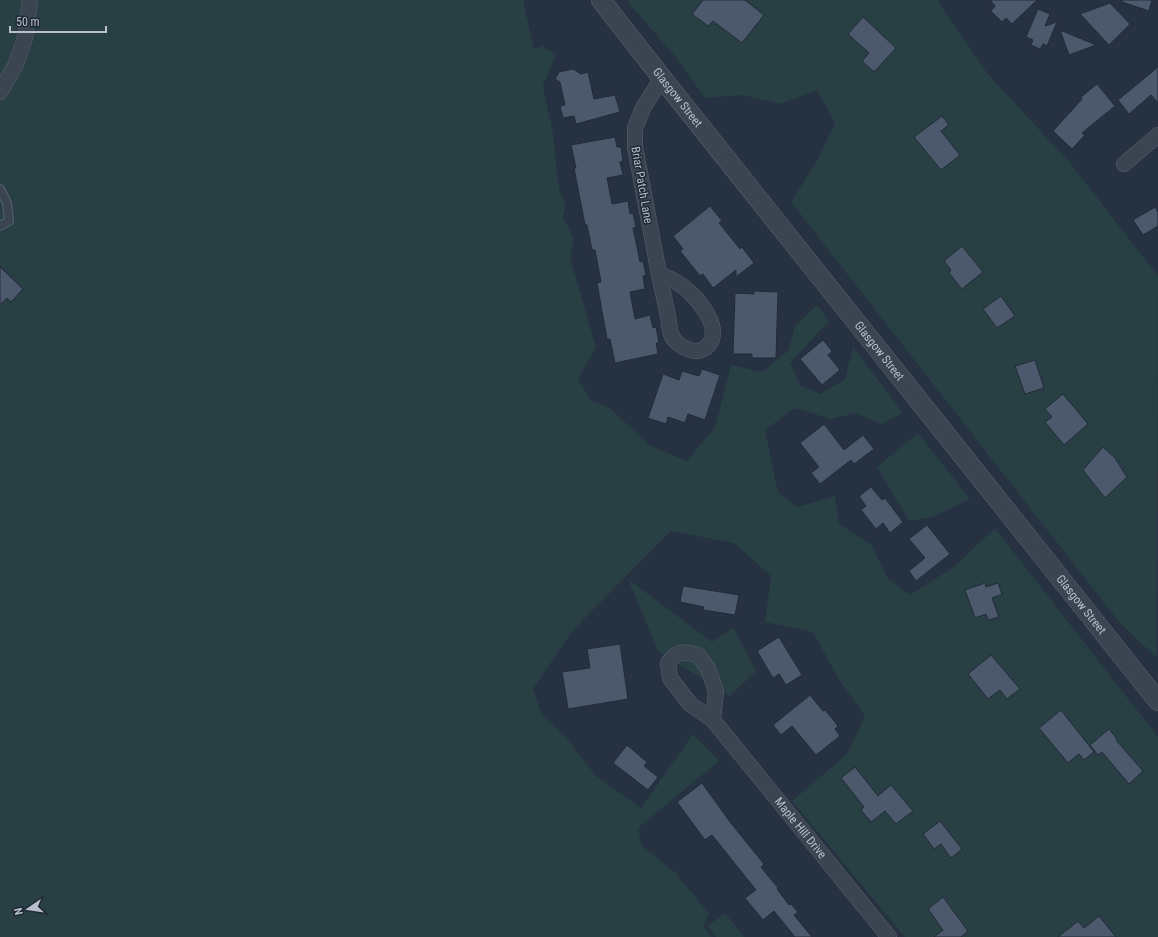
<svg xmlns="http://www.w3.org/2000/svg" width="1158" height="937" font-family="'Roboto Condensed',sans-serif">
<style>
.green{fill:#283f43}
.building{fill:#4c586b;stroke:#212b39}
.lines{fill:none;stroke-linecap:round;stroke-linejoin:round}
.service-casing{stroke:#59626f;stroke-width:10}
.minor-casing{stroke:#59626f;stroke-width:16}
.tertiary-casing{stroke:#59626f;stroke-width:20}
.service{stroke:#3b4451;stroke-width:8}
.minor{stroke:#3b4451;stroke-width:15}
.tertiary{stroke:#3b4451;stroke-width:19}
.labels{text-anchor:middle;stroke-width:3;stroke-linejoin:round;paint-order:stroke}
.street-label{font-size:12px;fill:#b8bfcb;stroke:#1f2937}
</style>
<rect width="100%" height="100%" fill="#263242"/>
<g class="green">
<polygon points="0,0 523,0 534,49 543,46 556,55 543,86 553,133 559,189 566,205 563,217 574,239 570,258 596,347 579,377 579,381 592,401 610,408 649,445 687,461 715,427 731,365 762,372 789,350 795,326 817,305 829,321 790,363 800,385 820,394 845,379 853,347 903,413 882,424 855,413 831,419 795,408 765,430 778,492 798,507 835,496 839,524 872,545 888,579 910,595 955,566 995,528 1158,737 1158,937 905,937 792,801 847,754 865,716 838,678 813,632 765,622 771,576 734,543 671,531 573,630 533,689 542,715 567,738 596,776 641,808 693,734 719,761 638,828 642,846 676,873 709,914 703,926 712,937 0,937"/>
<polygon points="628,0 937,0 987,73 1071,164 1158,276 1157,658 1119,622 791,202 816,162 835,123 817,90 781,104 742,95 705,98 674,55 627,1"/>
<polygon points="918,433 970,499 933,517 909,521 877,467"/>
<polygon points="628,579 712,642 733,627 756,671 730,696 658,651"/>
<polygon points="725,913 744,937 716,937 708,926"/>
</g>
<g class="building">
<polygon points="703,0 745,0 764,15 742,43 713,21 708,26 692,14"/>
<polygon points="990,0 1037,0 1012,24 1006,18 1002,22 991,11 995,6"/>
<polygon points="1122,0 1152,0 1149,11 1122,2"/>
<polygon points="1110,3 1130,24 1109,45 1080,14"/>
<polygon points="1038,9 1050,14 1045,26 1057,22 1047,46 1043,44 1040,49 1031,45 1033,40 1026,37"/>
<polygon points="863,17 896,48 874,72 862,61 869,53 848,34"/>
<polygon points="1060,30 1096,45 1069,55"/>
<polygon points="1158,67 1158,103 1151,95 1129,114 1118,100"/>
<polygon points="573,69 581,74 588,72 594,99 615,95 620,112 576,124 574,116 563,118 560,106 565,105 560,82 555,79 559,72"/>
<polygon points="1097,84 1115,106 1082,133 1085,135 1072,149 1053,131 1082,99 1081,97"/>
<polygon points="942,116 949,125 941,131 960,155 941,170 914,137"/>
<polygon points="615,137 617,147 621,147 623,161 620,162 623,175 607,178 612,204 628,201 630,214 633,213 636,227 633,228 636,242 640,262 643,261 646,275 643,276 645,289 630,292 635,319 650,315 653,328 656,327 659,343 656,343 658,354 615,363 610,339 607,339 597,283 601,282 595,250 592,250 587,225 585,225 574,168 576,168 571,145"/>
<polygon points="710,206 722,221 719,223 740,249 742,247 754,263 736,277 736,270 713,288 703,274 700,276 680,251 683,249 673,236"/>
<polygon points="1155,207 1158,212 1158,226 1143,235 1133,220"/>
<polygon points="962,246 983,272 962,289 949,273 951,270 944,261"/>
<polygon points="0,267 23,289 11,302 7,298 0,305"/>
<polygon points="754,291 778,292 776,358 752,358 752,354 733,354 735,293 754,294"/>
<polygon points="1001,296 1015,316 997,328 983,309"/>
<polygon points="823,340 832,351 828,355 840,370 822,385 800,359"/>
<polygon points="1035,360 1044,388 1025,394 1015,366"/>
<polygon points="702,369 720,375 705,420 688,414 685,423 668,417 666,424 648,418 663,374 679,380 682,371 699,376"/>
<polygon points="1063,394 1088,424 1064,445 1045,422 1052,417 1045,409"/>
<polygon points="824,424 844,450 863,435 874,449 854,464 851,460 820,484 811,473 819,467 800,443"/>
<polygon points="1103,447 1115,458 1127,477 1105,498 1083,470"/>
<polygon points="871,487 882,500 885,498 903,522 890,533 883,523 876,529 861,510 866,506 859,496"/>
<polygon points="927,525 950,554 916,581 909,571 925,558 909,539"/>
<polygon points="985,583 986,587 998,583 1002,594 992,598 999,617 988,620 986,614 975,618 965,590"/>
<polygon points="683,586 739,595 735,615 703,610 704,607 680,602"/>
<polygon points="779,637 802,675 786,685 779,674 773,678 757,651"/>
<polygon points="620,644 628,699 568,709 562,672 590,668 587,649"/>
<polygon points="991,655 1020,689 1007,699 1000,690 988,699 968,674"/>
<polygon points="810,695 823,711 825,710 838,726 835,729 840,736 816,755 792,726 781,735 773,725"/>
<polygon points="1061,710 1094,752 1084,760 1079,754 1068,763 1039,728"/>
<polygon points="1109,729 1117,739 1116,740 1143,771 1129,784 1102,752 1098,755 1090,745"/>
<polygon points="627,745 647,762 644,766 658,777 648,790 613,763"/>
<polygon points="855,767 878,796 891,785 913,811 896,824 885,811 871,822 861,810 864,807 841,778"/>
<polygon points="702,783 730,822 764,864 761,867 778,888 777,889 789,905 791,904 798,912 794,915 812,937 795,937 774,911 763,920 745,898 756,890 712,835 705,840 677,802"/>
<polygon points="940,821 962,849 951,858 941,844 934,849 923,834"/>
<polygon points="943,897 968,931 961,937 934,937 943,930 928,909"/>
<polygon points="1099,916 1116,937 1058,937 1078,921 1084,928"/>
</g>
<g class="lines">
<defs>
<polyline id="service" points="0,189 7,203 9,221 0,226"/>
<g id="minor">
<polyline points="0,92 16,64 25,38 30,0"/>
<polyline points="1124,164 1158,135"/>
<polyline points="659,274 635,147 635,128 643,108 662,78"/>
<path d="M659,274C665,277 672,279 678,283C693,292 722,324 710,343C700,359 677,348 671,334C669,328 669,321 668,316C665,302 662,288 659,274Z"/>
<path id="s1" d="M713,720L716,691L708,669L698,655C683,651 678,650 668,663L670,678L690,704L713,720L889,937"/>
</g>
<g id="tertiary">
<path id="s2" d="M601,0L662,78L1158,701"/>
</g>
</defs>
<use href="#service" class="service-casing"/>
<use href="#minor" class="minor-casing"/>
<use href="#tertiary" class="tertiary-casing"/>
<use href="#service" class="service"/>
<use href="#minor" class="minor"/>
<use href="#tertiary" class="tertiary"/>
</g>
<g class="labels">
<g class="street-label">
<text dy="4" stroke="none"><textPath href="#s2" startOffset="124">Glasgow Street</textPath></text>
<text transform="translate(642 185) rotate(80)" y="4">Briar Patch Lane</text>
<text dy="4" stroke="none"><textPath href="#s2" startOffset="448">Glasgow Street</textPath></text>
<text dy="4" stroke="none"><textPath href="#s2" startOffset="772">Glasgow Street</textPath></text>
<text dy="4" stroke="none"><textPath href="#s1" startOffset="319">Maple Hill Drive</textPath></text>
</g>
</g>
<g transform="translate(28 909) rotate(257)" stroke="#1f2937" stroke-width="3" paint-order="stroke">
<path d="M0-3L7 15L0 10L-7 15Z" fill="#b8bfcb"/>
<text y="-6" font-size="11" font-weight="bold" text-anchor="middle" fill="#b8bfcb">N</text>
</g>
<path d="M10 26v6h96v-6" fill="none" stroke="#b8bfcb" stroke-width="2"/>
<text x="16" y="26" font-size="12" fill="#b8bfcb" stroke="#1f2937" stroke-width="3" paint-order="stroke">50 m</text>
</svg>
